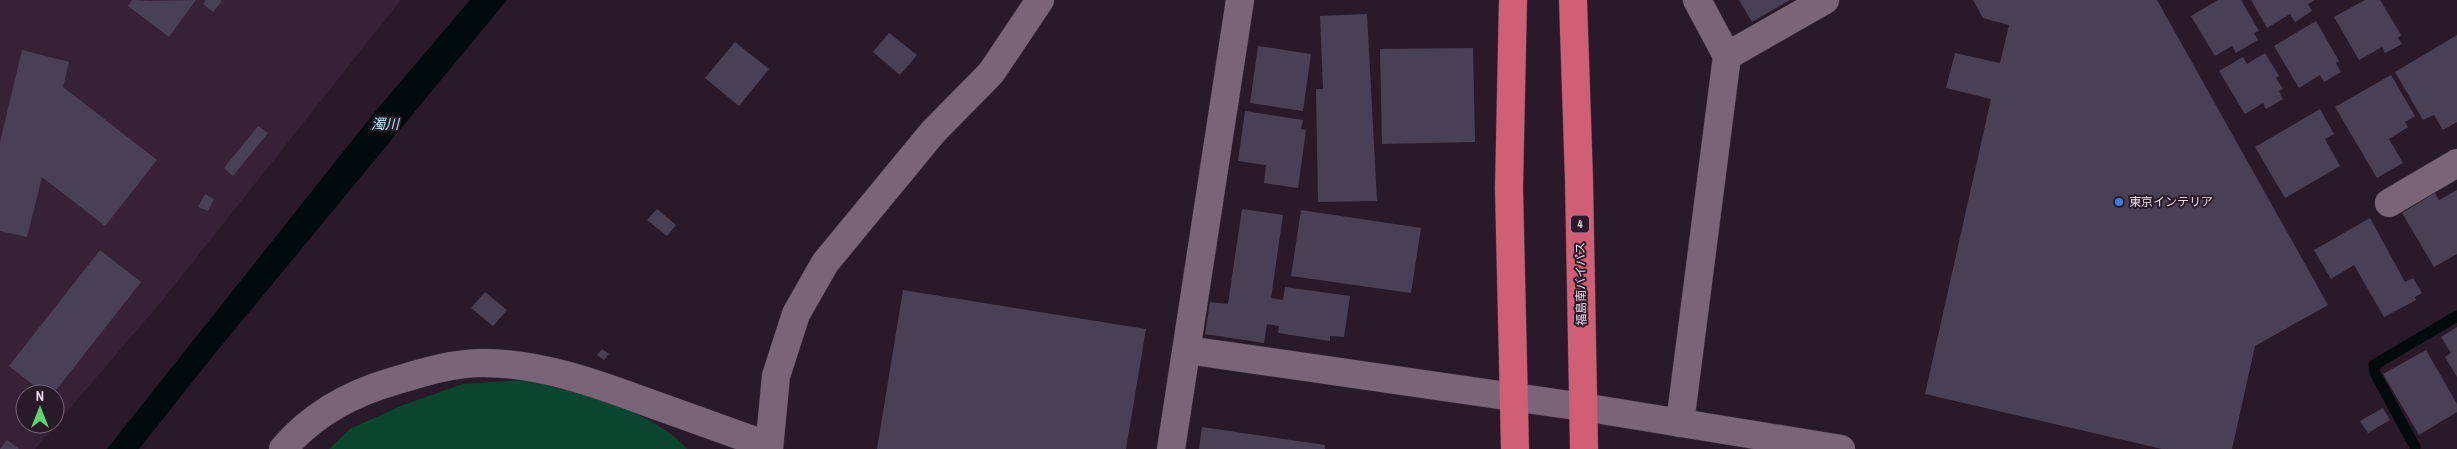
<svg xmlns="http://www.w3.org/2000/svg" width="2457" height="449" font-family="'Archivo Narrow','Noto Sans JP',sans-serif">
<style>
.built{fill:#372136;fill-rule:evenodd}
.green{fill:#0a452e}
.water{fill:#010a0c}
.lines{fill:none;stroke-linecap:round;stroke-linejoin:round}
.stream{stroke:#010a0c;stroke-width:11}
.building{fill:#4a4056}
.minor-casing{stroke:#423441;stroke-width:29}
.highway-casing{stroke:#423441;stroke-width:29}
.minor{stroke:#7a6578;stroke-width:28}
.highway{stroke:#d05e74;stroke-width:28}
.shop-dot{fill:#3f7fe0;stroke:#2a1929;stroke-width:2}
.labels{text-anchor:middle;stroke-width:4;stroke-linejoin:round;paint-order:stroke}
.shield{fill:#2a1929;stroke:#b1a4b0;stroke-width:1}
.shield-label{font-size:11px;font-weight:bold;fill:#ebdfea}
.poi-label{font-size:12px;fill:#ebdfea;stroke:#2a1929;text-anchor:start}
.street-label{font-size:12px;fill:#ebdfea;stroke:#2a1929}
.water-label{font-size:14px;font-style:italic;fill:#9decf7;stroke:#2a1929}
</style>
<rect width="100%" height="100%" fill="#2a1929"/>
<path class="built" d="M0,0H401L161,302L35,449H0ZM25,394H55V424H25Z"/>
<path class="green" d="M523,380C542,383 563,383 580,389C608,399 670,426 687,449H329L350,429L403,405L463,384Z"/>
<polygon class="water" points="470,0 507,0 212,357 139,449 107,449 374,113"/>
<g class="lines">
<polyline class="stream" points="2415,447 2375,373 2374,365 2457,316"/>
</g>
<g class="building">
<polygon points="132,0 149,1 196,0 169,37 128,6"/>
<polygon points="206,0 221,0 222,1 213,12 203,4"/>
<polygon points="1739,0 1790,0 1752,22"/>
<polygon points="1973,0 2157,0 2328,305 2255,346 2232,449 2162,449 1925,394 1991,99 1946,88 1955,53 2000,63 2009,25 1983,18"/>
<polygon points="2218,0 2241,0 2259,31 2254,33 2258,40 2236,53 2232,46 2215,56 2191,16"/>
<polygon points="2251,0 2315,0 2308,4 2312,11 2295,22 2290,14 2267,28"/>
<polygon points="2365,0 2380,0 2401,35 2398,38 2402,44 2385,53 2382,47 2359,60 2334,17"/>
<polygon points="1367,14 1377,201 1318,202 1316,89 1323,89 1320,16"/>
<polygon points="2316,21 2339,61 2336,63 2341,72 2324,82 2320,75 2299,88 2274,46"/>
<polygon points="889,33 917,55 900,75 873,52"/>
<polygon points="2457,35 2457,122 2443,130 2434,115 2423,120 2395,72"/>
<polygon points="735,42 769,69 739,106 705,78"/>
<polygon points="1258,46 1311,54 1303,111 1250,103"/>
<polygon points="1473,48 1475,142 1382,144 1380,49"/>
<polygon points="22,50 69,62 63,87 157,160 105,226 42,177 27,237 0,231 0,142"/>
<polygon points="2265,53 2279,76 2276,78 2283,89 2279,91 2283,99 2266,109 2263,103 2245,114 2219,71 2243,57 2247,64"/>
<polygon points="2391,75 2415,116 2405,122 2408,127 2389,139 2403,163 2377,178 2335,107"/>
<polygon points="2320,109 2334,134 2325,139 2340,166 2285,198 2255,147"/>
<polygon points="1245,111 1303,120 1301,129 1306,130 1298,188 1264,183 1266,165 1238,161"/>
<polygon points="258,126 268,133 233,176 224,168"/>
<polygon points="2457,190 2457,254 2434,267 2402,213 2435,193 2439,200"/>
<polygon points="205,194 214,199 208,211 198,207"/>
<polygon points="657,209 676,225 667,236 647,220"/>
<polygon points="1242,209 1283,215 1271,298 1283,300 1285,287 1350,296 1344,337 1330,336 1330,341 1278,333 1279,326 1267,324 1264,343 1205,334 1210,302 1228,304"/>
<polygon points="1301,210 1421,228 1411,293 1291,276"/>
<polygon points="2370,218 2405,282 2413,278 2422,293 2415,297 2416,300 2384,317 2354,265 2331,279 2314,250"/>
<polygon points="100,250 141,282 53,394 45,394 9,366"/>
<polygon points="903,290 1146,329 1126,449 877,449"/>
<polygon points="485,292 507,310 493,326 471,308"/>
<polygon points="2457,327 2457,377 2445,357 2451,353 2441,337"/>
<polygon points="602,349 609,354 604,360 597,355"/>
<polygon points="2426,350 2457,404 2457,412 2419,435 2383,374"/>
<polygon points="2383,408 2390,420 2368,433 2360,421"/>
<polygon points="1202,427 1325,445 1325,449 1199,449"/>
<polygon points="7,440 19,449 0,449"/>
</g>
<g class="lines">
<defs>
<g id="minor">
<polyline points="1697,0 1727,56 1825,0"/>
<polyline points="2389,203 2457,163"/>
<polyline points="1187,350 1583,407 1841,449"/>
<polyline points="1680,423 1727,56"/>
<path d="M283,449C311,416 350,394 391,382C421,373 451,363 483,363C541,363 598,384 652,404C691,418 730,432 769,446"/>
<polyline points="769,449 776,376 796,314 825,263 933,132 991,73 1040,0"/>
<polyline points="1171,449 1240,0"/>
</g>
<g id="highway">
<polyline points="1513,0 1509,188 1515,449"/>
<polyline points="1573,0 1579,180 1584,449"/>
</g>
</defs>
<use href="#minor" class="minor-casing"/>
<use href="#highway" class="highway-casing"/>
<use href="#minor" class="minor"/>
<use href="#highway" class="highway"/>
</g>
<circle class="shop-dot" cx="2119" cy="202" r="5"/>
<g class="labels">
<rect class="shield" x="1571" y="215.5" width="18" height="17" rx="4"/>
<g class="shield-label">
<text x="1580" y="228">4</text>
</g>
<g class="poi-label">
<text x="2129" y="206">東京インテリア</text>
</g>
<g class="street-label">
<text transform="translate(1581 284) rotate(-91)" y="4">福島南バイパス</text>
</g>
<g class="water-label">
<text x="385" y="129">濁川</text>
</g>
</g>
<g transform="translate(40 409)"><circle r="24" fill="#2a1929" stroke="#776876"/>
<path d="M0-4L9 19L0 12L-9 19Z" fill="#5ed56c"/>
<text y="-8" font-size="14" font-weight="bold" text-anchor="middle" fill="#ebdfea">N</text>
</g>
</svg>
